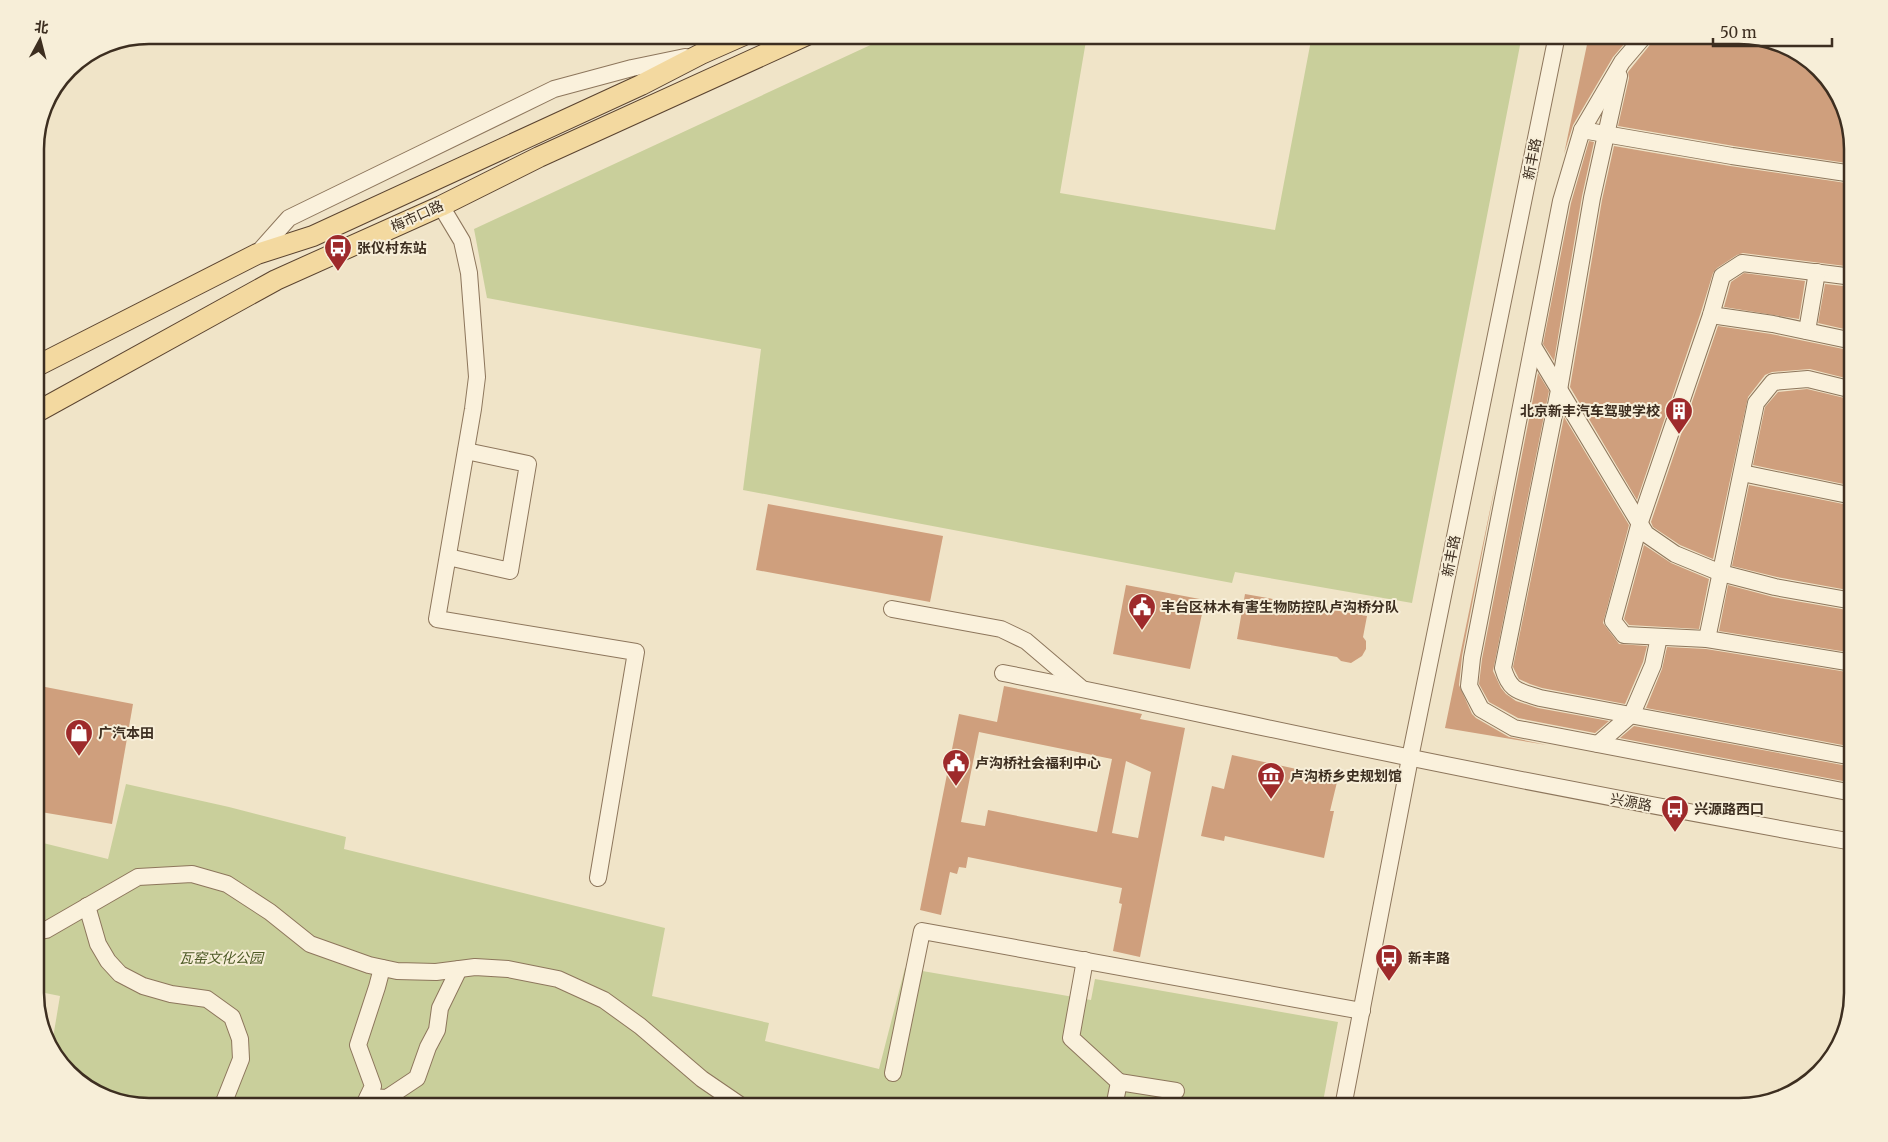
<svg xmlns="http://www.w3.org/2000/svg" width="1888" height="1142" font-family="Merriweather,'Noto Sans SC',serif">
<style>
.green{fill:#c9cf9b}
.building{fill:#cf9f7d;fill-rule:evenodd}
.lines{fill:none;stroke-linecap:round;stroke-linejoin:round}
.minor-casing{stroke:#8d765c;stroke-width:18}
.major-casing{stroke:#5b4430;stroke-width:22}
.minor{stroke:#faf1dc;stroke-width:16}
.major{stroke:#f3d9a0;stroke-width:20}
.labels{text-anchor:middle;stroke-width:4;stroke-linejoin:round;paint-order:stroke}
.street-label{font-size:14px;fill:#3d2e20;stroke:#f7eed8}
.poi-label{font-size:14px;font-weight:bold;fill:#3d2e20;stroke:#f7eed8;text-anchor:start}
.park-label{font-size:14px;font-style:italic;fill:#4d5a26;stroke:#f7eed8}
.rim{fill:none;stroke:#3d2e20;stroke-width:2.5}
</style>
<rect width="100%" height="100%" fill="#f0e4c8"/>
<g class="green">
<polygon points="892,35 1087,35 1060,193 1275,230 1312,35 1522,35 1412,603 1235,572 1232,583 743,490 761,349 487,298 474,229"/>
<polygon points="126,784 229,807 346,837 344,849 665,928 652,996 769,1023 765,1041 879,1069 905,968 1091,1000 1095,979 1338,1022 1322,1107 149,1107 92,1092 51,1050 60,996 35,991 35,841 108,859"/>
</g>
<g class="building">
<polygon points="1589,35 1632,35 1613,57 1573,125 1564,154"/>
<polygon points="1655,35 1739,35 1796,50 1838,92 1853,142 1853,164 1734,146 1618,126 1629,78 1628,72 1653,41"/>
<polygon points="1589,141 1594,142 1582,196 1554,361 1543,344 1571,203"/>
<polygon points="1614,146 1730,166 1853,184 1853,267 1743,253 1737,255 1717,268 1713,273 1701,312 1637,500 1570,387 1602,200"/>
<polygon points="1744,273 1805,281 1799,319 1724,307 1731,282"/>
<polygon points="1825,284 1853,287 1853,331 1818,323"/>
<polygon points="1718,326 1771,334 1853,351 1853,380 1810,369 1772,372 1765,375 1748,397 1713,559 1680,545 1653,527 1651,522"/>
<polygon points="1538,373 1549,391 1493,671 1501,688 1506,694 1516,701 1538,708 1609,721 1595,733 1518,718 1489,702 1479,684 1482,659"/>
<polygon points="1807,389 1853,400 1853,486 1753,465 1765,407 1778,392"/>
<polygon points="1564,417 1629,525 1603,623 1619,644 1647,646 1643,662 1625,704 1542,688 1530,684 1519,679 1513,667"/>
<polygon points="1498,471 1462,656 1459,685 1472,714 1476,718 1509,737 1547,745 1445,728"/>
<polygon points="1749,485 1853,506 1853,591 1777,577 1732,566"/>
<polygon points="768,504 943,536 930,602 756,570"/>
<polygon points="1644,545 1671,563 1709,579 1699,629 1629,625 1624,619"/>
<polygon points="1126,585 1205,600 1190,669 1113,654"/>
<polygon points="1728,585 1773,597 1853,611 1853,653 1719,631"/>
<polygon points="1245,594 1367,616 1363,637 1366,641 1366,649 1362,656 1351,663 1341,661 1337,657 1237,639"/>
<polygon points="1667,647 1706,649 1853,673 1853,747 1646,708 1662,669"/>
<polygon points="35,685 133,704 112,824 35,811"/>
<path d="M1004,686L1142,714L1140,719L1185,728L1140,957L1113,951L1122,904L1119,903L1122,888L968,857L966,868L959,867L957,874L950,872L941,915L920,910L959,714L997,722ZM979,732L1112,759L1097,832L988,810L985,826L961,822ZM1126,761L1151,772L1138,838L1112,833Z"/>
<polygon points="1634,726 1853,767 1853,783 1620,738"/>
<polygon points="1232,755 1338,778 1330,811 1334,811 1324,858 1225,836 1224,841 1201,836 1212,786 1224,789"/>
</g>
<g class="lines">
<defs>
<g id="minor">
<polyline points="1645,35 1622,62 1582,130 1561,201 1472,658 1469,686 1481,709 1514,728 1853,793"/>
<path d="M1619,76L1592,198L1559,390L1503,668C1510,692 1519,691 1540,698L1853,757"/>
<polyline points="1582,130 1732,156 1853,174"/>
<polyline points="441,206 462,241 469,273 477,377 473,409 437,619 636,652 598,878"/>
<polyline points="257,254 289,218 554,89 632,68 685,57"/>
<polyline points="1853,277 1742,263 1722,276 1711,315 1640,522 1613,621 1624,635 1707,639 1853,663"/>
<polyline points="1711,315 1773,324 1853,341"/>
<polyline points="1807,331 1817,272"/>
<polyline points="1533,346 1646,534 1675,554 1721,573 1775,587 1853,601"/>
<polyline points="1742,473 1853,496"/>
<polyline points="448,557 510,571 528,464 466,451"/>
<polyline points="892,609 1001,629 1026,641 1080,687"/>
<polyline points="1707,639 1756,403 1773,382 1808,379 1853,390"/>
<path d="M1003,673C1140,700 1276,731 1412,758C1559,788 1706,816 1853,842"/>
<polyline points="1598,744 1632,714 1653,665 1659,637"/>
<polyline points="87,906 98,944 108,961 120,974 143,986 171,994 207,999 232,1017 240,1039 241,1059 222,1107"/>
<polyline points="35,932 46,930 138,877 192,874 227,884 270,912 310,944 369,965 397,971 436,972 475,967 508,969 558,979 604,1000 640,1026 702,1079 743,1107"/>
<polyline points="1085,960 1071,1038 1119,1082 1114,1107"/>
<polyline points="893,1073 922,931 1362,1011"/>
<polyline points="1119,1082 1176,1091"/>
<polyline points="368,1097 387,1098 417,1078 428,1047 437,1030 440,1008 459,969"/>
<polyline points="364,1105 373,1086 358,1045 377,987 382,968"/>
<polyline points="1343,1107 1410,758 1557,35"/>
</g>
<g id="major">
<polyline points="35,367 257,254 313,236 641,85 701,54 744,35"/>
<polyline points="35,413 276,280 441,206 539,157 807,35"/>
</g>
</defs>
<use href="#minor" class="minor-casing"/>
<use href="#major" class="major-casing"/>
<use href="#minor" class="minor"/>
<use href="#major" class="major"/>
</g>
<defs>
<symbol id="bus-pin" viewBox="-11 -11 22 30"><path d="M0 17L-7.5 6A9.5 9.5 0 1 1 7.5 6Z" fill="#9e2a2b" stroke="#f7eed8"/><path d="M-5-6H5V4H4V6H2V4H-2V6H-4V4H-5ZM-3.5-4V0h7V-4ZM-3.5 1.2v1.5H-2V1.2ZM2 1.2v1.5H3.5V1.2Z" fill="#fff"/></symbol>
<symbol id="building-pin" viewBox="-11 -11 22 30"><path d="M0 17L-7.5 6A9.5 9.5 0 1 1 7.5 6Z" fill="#9e2a2b" stroke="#f7eed8"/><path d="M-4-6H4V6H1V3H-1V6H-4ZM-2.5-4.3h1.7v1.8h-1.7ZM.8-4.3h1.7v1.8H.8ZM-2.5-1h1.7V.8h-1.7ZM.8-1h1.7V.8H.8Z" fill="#fff"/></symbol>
<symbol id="civic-pin" viewBox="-11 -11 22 30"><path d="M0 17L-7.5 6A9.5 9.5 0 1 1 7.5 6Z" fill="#9e2a2b" stroke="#f7eed8"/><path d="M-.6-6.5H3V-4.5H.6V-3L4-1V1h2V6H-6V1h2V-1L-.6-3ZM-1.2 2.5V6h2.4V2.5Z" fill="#fff"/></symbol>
<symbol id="shop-pin" viewBox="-11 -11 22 30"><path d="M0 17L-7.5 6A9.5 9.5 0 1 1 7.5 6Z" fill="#9e2a2b" stroke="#f7eed8"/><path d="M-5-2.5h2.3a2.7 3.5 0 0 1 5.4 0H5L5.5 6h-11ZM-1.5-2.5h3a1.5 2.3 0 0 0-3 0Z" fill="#fff"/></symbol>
<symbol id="museum-pin" viewBox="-11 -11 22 30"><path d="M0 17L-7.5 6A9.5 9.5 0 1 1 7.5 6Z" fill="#9e2a2b" stroke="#f7eed8"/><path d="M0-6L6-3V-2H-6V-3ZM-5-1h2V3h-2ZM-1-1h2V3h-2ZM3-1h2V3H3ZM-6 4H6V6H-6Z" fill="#fff"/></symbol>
</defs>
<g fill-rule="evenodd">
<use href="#bus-pin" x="322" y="232" width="32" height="43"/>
<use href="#building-pin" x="1663" y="395" width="32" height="43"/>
<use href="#civic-pin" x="1126" y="591" width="32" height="43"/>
<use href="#shop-pin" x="63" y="717" width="32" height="43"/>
<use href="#civic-pin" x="940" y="747" width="32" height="43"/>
<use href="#museum-pin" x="1255" y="760" width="32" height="43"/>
<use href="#bus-pin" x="1659" y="793" width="32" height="43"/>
<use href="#bus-pin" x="1373" y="942" width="32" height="43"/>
</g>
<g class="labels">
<g class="street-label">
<text transform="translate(1532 159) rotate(-79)" y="5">新丰路</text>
<text transform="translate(417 216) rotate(-24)" y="5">梅市口路</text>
<text transform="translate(1451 556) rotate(-79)" y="5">新丰路</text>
<text transform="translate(1631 802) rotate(11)" y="5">兴源路</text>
</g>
<g class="poi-label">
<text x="357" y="253">张仪村东站</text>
<text x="1660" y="416" text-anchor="end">北京新丰汽车驾驶学校</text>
<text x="1161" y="612">丰台区林木有害生物防控队卢沟桥分队</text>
<text x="98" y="738">广汽本田</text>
<text x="975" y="768">卢沟桥社会福利中心</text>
<text x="1290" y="781">卢沟桥乡史规划馆</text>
<text x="1694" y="814">兴源路西口</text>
<text x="1408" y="963">新丰路</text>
</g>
<g class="park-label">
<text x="221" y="963">瓦窑文化公园</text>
</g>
</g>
<path d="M0 0H1888V1142H0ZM149 44H1739A105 105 0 0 1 1844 149V993A105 105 0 0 1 1739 1098H149A105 105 0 0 1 44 993V149A105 105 0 0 1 149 44Z" fill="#f7eed8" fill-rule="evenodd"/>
<path class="rim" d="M149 44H1739A105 105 0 0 1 1844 149V993A105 105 0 0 1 1739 1098H149A105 105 0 0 1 44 993V149A105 105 0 0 1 149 44Z"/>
<g transform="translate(40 40) rotate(7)" stroke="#f7eed8" stroke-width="4" paint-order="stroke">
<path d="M0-4L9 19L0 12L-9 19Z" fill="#3d2e20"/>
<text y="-8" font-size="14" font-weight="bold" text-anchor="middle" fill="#3d2e20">北</text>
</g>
<path d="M1713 38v8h119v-8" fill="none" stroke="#3d2e20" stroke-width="2.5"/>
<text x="1720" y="38" font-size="15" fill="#3d2e20" stroke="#f7eed8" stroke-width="4" paint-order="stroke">50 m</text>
</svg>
